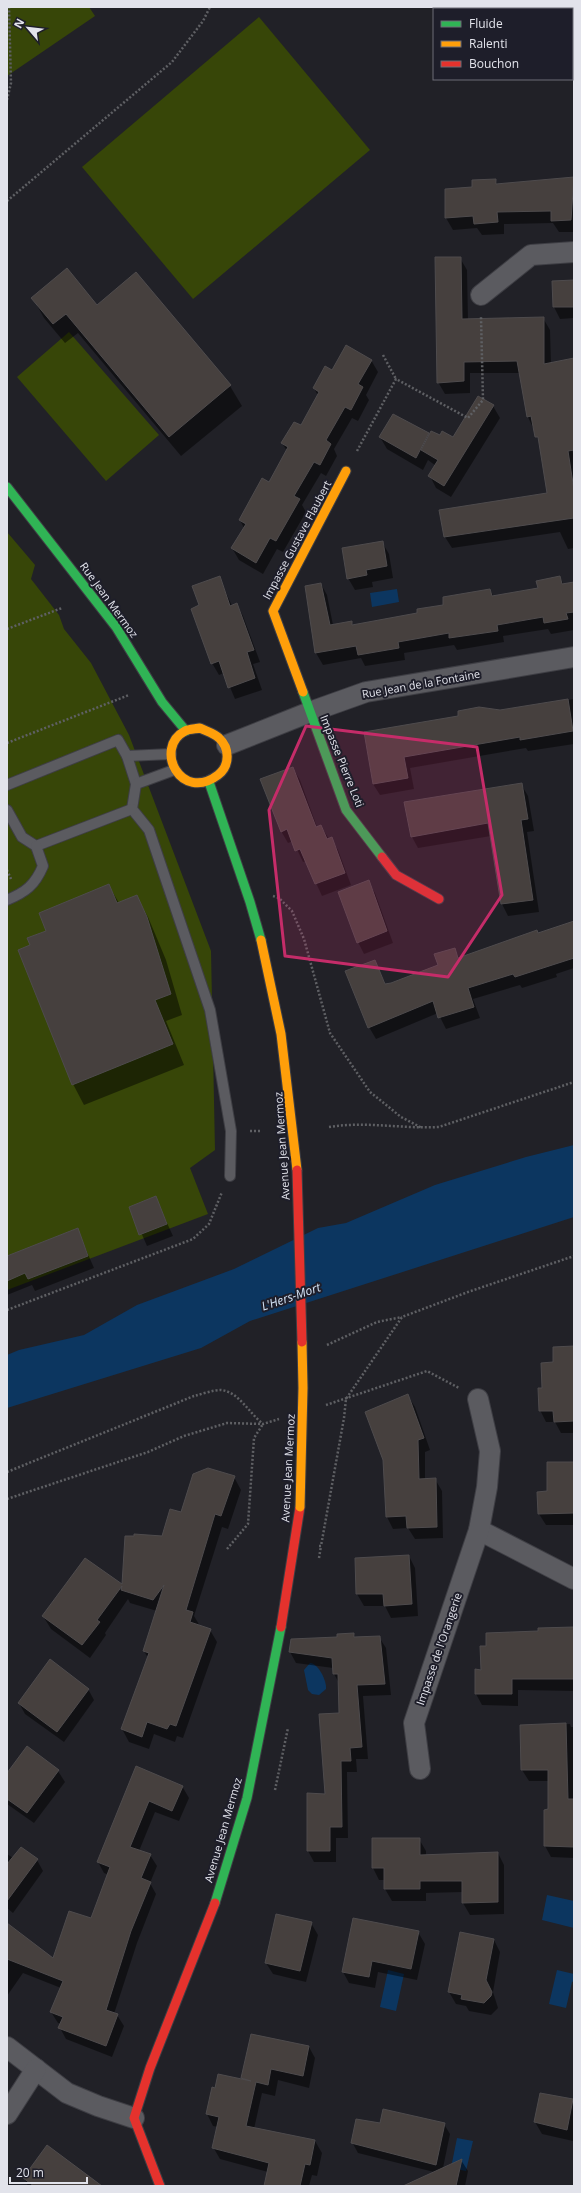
<svg xmlns="http://www.w3.org/2000/svg" width="581" height="2193" font-family="'Open Sans',sans-serif">
<style>
.green{fill:#374608}
.water{fill:#0c3660}
.shadow{fill:#0007}
.building{fill:#46403e;stroke:#4e4b4d}
.lines{fill:none;stroke-linecap:round;stroke-linejoin:round}
.lane-casing{stroke:#3e3e44;stroke-width:12}
.street-casing{stroke:#3e3e44;stroke-width:22}
.fast-casing{stroke:#3e3e44;stroke-width:11}
.slow-casing{stroke:#3e3e44;stroke-width:11}
.jam-casing{stroke:#3e3e44;stroke-width:11}
.path{stroke:#5f6064;stroke-width:2.5;stroke-dasharray:2 2;stroke-linecap:butt}
.lane{stroke:#5b5b60;stroke-width:10}
.street{stroke:#5b5b60;stroke-width:20}
.fast{stroke:#30b455;stroke-width:9}
.slow{stroke:#ff9f0a;stroke-width:9}
.jam{stroke:#e5322d;stroke-width:9}
.slow-bridge-casing{stroke:#3e3e44;stroke-width:11;stroke-linecap:butt}
.jam-bridge-casing{stroke:#3e3e44;stroke-width:11;stroke-linecap:butt}
.slow-bridge{stroke:#ff9f0a;stroke-width:9}
.jam-bridge{stroke:#e5322d;stroke-width:9}
.marked{fill:#c52c69;fill-opacity:0.2;stroke:#c52c69;stroke-width:3;stroke-linejoin:round}
.labels{text-anchor:middle;stroke-width:4;stroke-linejoin:round;paint-order:stroke}
.street-label{font-size:11px;fill:#e2e3eb;stroke:#1e1e2a}
.water-label{font-size:12px;font-style:italic;fill:#d5e4f6;stroke:#1e1e2a}
</style>
<rect width="100%" height="100%" fill="#212127"/>
<g class="green">
<polygon points="7,7 89,7 95,16 7,76"/>
<polygon points="259,17 370,150 193,299 82,167"/>
<polygon points="69,332 159,435 106,481 17,377"/>
<polygon points="7,532 35,565 31,579 59,615 64,629 91,663 129,735 211,951 215,1150 190,1168 208,1214 7,1290"/>
</g>
<g class="water">
<polygon points="397,589 399,602 372,607 370,593"/>
<polygon points="574,1145 574,1217 250,1321 201,1348 7,1408 7,1355 19,1350 84,1335 137,1305 234,1269 318,1228 346,1223 435,1185 526,1157"/>
<path d="M310,1663C318,1663 327,1681 326,1689L319,1695L312,1694L308,1690L304,1670Z"/>
<polygon points="547,1895 574,1901 574,1928 542,1920"/>
<polygon points="388,1970 404,1974 396,2011 380,2007"/>
<polygon points="557,1970 574,1974 574,1981 572,1982 566,2008 549,2004"/>
<polygon points="457,2138 473,2141 466,2171 451,2168"/>
</g>
<g class="shadow">
<polygon points="574,178 574,232 559,232 553,223 504,224 504,234 482,235 477,228 453,230 446,218 473,188 496,180 498,185"/>
<polygon points="460,258 467,270 468,320 543,318 550,330 551,364 574,359 574,415 567,416 574,460 574,548 568,549 560,532 452,548 445,537 548,494 541,445 528,417 520,373 470,373 470,393 445,394 438,382"/>
<polygon points="136,274 230,386 242,406 181,456 78,333 65,343 44,318 33,298 97,306"/>
<polygon points="574,281 574,318 560,319 554,307 553,282"/>
<polygon points="371,360 378,372 366,395 369,400 358,421 352,418 334,449 337,456 326,476 321,473 302,505 306,512 283,552 277,549 263,574 239,560 232,548 244,528 240,520 270,483 287,451 282,443 301,427 318,396 314,388 332,371"/>
<polygon points="493,406 500,418 451,497 436,488 430,476 436,466 428,460 423,470 387,449 380,437 428,434 429,436 453,438"/>
<polygon points="382,542 389,554 393,578 372,582 373,587 355,590 348,578"/>
<polygon points="219,577 232,606 237,604 243,616 260,662 253,664 262,690 235,699 224,673 219,675 212,663"/>
<polygon points="560,577 564,585 574,583 574,630 551,634 548,629 503,636 504,642 457,650 454,645 404,653 405,660 365,666 361,658 323,665 316,653 306,586 321,584 327,595 333,625 351,622 354,626 418,614 490,590 494,597 539,589"/>
<polygon points="574,699 574,744 528,751 526,748 410,768 414,789 380,795 373,784 365,733"/>
<polygon points="293,768 300,780 317,827 321,826 329,839 331,839 338,850 351,885 322,896 306,861 303,862 293,841 288,843 281,831"/>
<polygon points="521,784 528,796 534,831 527,832 539,912 508,916 502,904 491,836 418,848 412,837"/>
<polygon points="368,882 375,893 393,943 364,954 358,942"/>
<polygon points="109,886 119,903 136,896 148,917 166,960 182,1015 166,1021 184,1065 84,1105 73,1084 47,932"/>
<polygon points="574,922 574,968 556,974 557,977 522,988 520,985 473,999 480,1018 446,1029 438,1013 376,1039 369,1027 375,961 386,985 440,966 454,949 460,959"/>
<polygon points="155,1197 173,1236 147,1246 130,1207"/>
<polygon points="77,1229 94,1268 35,1291 32,1285 7,1295 7,1258"/>
<polygon points="574,1347 574,1433 561,1433 555,1422 546,1422 540,1410 543,1389 554,1363"/>
<polygon points="408,1396 415,1407 430,1450 425,1452 425,1480 435,1479 442,1491 443,1538 415,1539 408,1528 393,1529 387,1517"/>
<polygon points="574,1463 574,1525 546,1525 539,1514 548,1492"/>
<polygon points="234,1477 241,1490 228,1529 222,1527 194,1616 200,1626 210,1630 217,1642 183,1738 177,1736 175,1742 154,1734 149,1749 129,1742 122,1729 148,1658 144,1651 157,1611 130,1603 128,1599 105,1633 106,1635 90,1658 51,1629 43,1616 123,1586 182,1513"/>
<polygon points="409,1556 415,1568 418,1616 391,1618 385,1606 364,1606 357,1594 356,1559"/>
<polygon points="574,1629 574,1691 518,1690 518,1706 482,1705 476,1694 486,1647"/>
<polygon points="354,1634 356,1638 379,1637 386,1648 391,1695 363,1696 368,1759 356,1759 357,1772 347,1772 348,1838 336,1838 336,1862 314,1862 308,1851 326,1795 340,1714 339,1683 334,1674 333,1668 296,1663 290,1652"/>
<polygon points="88,1689 94,1700 64,1742 25,1714 19,1703"/>
<polygon points="570,1724 571,1727 574,1727 574,1858 551,1857 545,1846 545,1811 549,1810 549,1781 529,1781 522,1770 521,1726"/>
<polygon points="136,1768 182,1786 189,1798 179,1821 155,1812 139,1851 150,1855 157,1866 150,1883 156,1894 137,1943 114,2014 117,2015 124,2026 112,2057 66,2039 60,2028 61,2024 58,2023 51,2012 61,1988 23,1973 7,1996 7,1924 54,1960 91,1919 109,1875 104,1873 98,1862"/>
<polygon points="58,1771 65,1782 34,1823 7,1804 7,1775"/>
<polygon points="373,1839 419,1839 426,1851 426,1856 498,1853 504,1865 504,1914 470,1915 463,1903 463,1892 426,1893 426,1901 392,1901 385,1889 385,1880 379,1880 373,1868"/>
<polygon points="7,1854 13,1858 37,1860 43,1871 13,1913 7,1908"/>
<polygon points="277,1915 311,1923 318,1935 306,1982 273,1974 266,1963"/>
<polygon points="418,1932 425,1944 417,1980 378,1972 375,1988 349,1983 343,1972"/>
<polygon points="461,1933 494,1940 500,1952 493,1992 498,2008 491,2015 469,2011 466,2006 456,2004 449,1992"/>
<polygon points="252,2035 309,2047 315,2058 309,2088 278,2080 275,2096 262,2093 254,2129 315,2141 322,2153 317,2176 312,2175 309,2186 265,2186 268,2172 220,2159 213,2147 218,2127 213,2126 207,2114 216,2089 243,2080"/>
<polygon points="572,2100 574,2103 573,2141 542,2134 535,2122"/>
<polygon points="381,2124 444,2124 450,2134 443,2168 461,2160 468,2171 465,2186 423,2186 434,2172 358,2153 352,2142"/>
<polygon points="24,2178 94,2186 28,2186"/>
</g>
<g class="building">
<polygon points="574,177 571,220 551,221 551,211 497,212 498,222 474,224 473,216 445,218 445,189 472,187 472,180 496,179 496,184"/>
<polygon points="435,257 461,257 462,319 544,317 544,364 574,358 574,450 568,451 574,490 574,518 444,537 439,510 547,493 538,437 535,437 531,416 527,417 517,361 464,362 464,381 437,383"/>
<polygon points="67,268 97,305 136,272 231,385 169,437 66,314 53,324 31,298"/>
<polygon points="574,280 574,307 553,307 552,281"/>
<polygon points="346,345 372,360 358,384 363,387 351,410 345,407 326,440 331,444 320,465 314,462 294,496 300,499 276,541 270,538 256,563 231,548 246,524 239,520 262,478 269,482 288,447 281,443 294,422 301,425 319,392 313,388 325,366 332,370"/>
<polygon points="478,396 494,405 444,486 428,476 438,460 421,450 431,431 440,435 442,431 453,437"/>
<polygon points="393,414 429,433 416,458 379,437"/>
<polygon points="383,541 387,566 366,570 367,575 347,579 342,548"/>
<polygon points="220,576 230,606 237,603 254,650 247,652 255,678 228,688 219,661 211,664 191,609 199,605 192,586"/>
<polygon points="560,576 562,584 574,582 574,612 566,613 568,619 544,623 543,617 497,625 498,631 449,638 449,633 398,642 399,648 358,655 356,646 315,653 305,586 321,583 330,625 352,621 352,625 417,613 417,609 443,605 443,597 490,589 492,596 538,588 536,581"/>
<polygon points="568,699 573,731 520,740 520,737 404,757 408,778 373,784 364,732 458,716 458,711 479,707 500,710"/>
<polygon points="293,767 316,827 321,825 327,839 332,837 345,873 315,884 300,849 295,851 287,829 281,832 260,779"/>
<polygon points="522,783 528,819 521,820 533,900 501,904 488,823 411,837 404,802"/>
<polygon points="369,880 387,931 357,943 338,892"/>
<polygon points="109,884 117,903 137,895 147,917 171,994 155,1000 173,1044 72,1085 18,950 30,945 27,938 46,931 39,913"/>
<polygon points="574,921 574,958 515,977 513,974 468,988 474,1007 438,1018 433,1001 368,1028 345,971 375,960 385,984 391,983 438,965 434,954 455,948 458,958 537,930 538,933"/>
<polygon points="156,1196 167,1224 139,1235 129,1207"/>
<polygon points="78,1228 88,1256 28,1279 25,1273 7,1281 7,1256"/>
<polygon points="574,1346 574,1421 554,1422 553,1411 539,1411 538,1388 542,1388 541,1363 553,1362 553,1347"/>
<polygon points="408,1394 424,1438 418,1440 419,1479 436,1478 437,1527 407,1528 406,1516 386,1517 383,1460 365,1412"/>
<polygon points="547,1462 574,1462 574,1513 538,1514 537,1492 547,1491"/>
<polygon points="208,1468 235,1476 221,1516 215,1514 186,1610 193,1612 190,1622 211,1629 176,1726 170,1724 167,1729 147,1722 142,1737 121,1729 149,1653 143,1651 164,1585 153,1600 121,1590 122,1586 97,1620 100,1622 82,1645 42,1616 85,1558 122,1584 125,1536 134,1536 134,1534 162,1536 170,1509 181,1512 193,1474"/>
<polygon points="409,1555 412,1604 384,1606 383,1594 356,1594 355,1558"/>
<polygon points="574,1627 574,1679 512,1679 512,1694 475,1694 475,1669 481,1670 480,1646 486,1646 486,1633 538,1631 538,1628"/>
<polygon points="354,1633 354,1637 380,1636 385,1684 357,1685 362,1747 350,1748 351,1761 341,1761 342,1827 330,1827 330,1851 307,1851 307,1793 325,1794 319,1714 339,1713 338,1674 333,1674 332,1658 289,1652 291,1639 337,1637 337,1634"/>
<polygon points="50,1659 89,1689 57,1732 18,1703"/>
<polygon points="566,1723 568,1799 574,1799 574,1847 544,1846 544,1810 548,1809 548,1770 521,1770 520,1725"/>
<polygon points="27,1746 59,1770 27,1813 7,1799 7,1773"/>
<polygon points="136,1766 183,1786 172,1811 149,1801 130,1847 151,1854 141,1878 151,1882 131,1931 106,2010 118,2014 106,2046 58,2028 63,2017 50,2012 63,1981 7,1959 7,1923 53,1958 69,1911 91,1918 110,1867 97,1862"/>
<polygon points="372,1838 420,1838 420,1855 498,1852 498,1902 462,1903 462,1881 420,1881 420,1889 384,1889 384,1868 372,1868"/>
<polygon points="21,1847 38,1859 7,1901 7,1864"/>
<polygon points="276,1914 312,1922 300,1971 265,1963"/>
<polygon points="353,1918 419,1931 411,1969 372,1961 369,1977 342,1972"/>
<polygon points="460,1932 494,1939 486,1980 492,1992 491,1996 484,2003 461,1999 462,1995 448,1992"/>
<polygon points="251,2034 309,2046 303,2076 271,2069 268,2085 256,2082 246,2126 315,2140 310,2165 305,2164 300,2186 264,2186 269,2163 212,2148 219,2117 206,2114 212,2087 215,2088 218,2074 251,2081 241,2078"/>
<polygon points="540,2093 573,2099 567,2130 534,2122"/>
<polygon points="383,2109 445,2123 436,2165 351,2143 356,2119 380,2123"/>
<polygon points="47,2145 102,2186 34,2186 23,2178"/>
<polygon points="462,2159 456,2186 403,2186"/>
</g>
<g class="lines">
<defs>
<g id="lane">
<polyline points="127,756 136,784"/>
<polyline points="174,770 136,784 132,809 149,830 210,1010 231,1131 230,1176"/>
<polyline points="7,785 118,740 127,756 171,754"/>
<polyline points="7,810 22,837 36,846 132,809"/>
<path d="M7,900C26,892 35,885 43,866L36,846"/>
</g>
<g id="street">
<polyline points="481,295 531,255 574,252"/>
<polyline points="227,745 310,712 366,692 574,657"/>
<polyline points="479,1530 574,1579"/>
<polyline points="420,1769 414,1723 479,1530 487,1487 490,1451 478,1399"/>
<polyline points="7,2047 67,2093 98,2106 134,2118"/>
<polyline points="7,2114 36,2069"/>
</g>
<g id="fast">
<polyline points="7,487 116,627 162,702 186,731"/>
<polyline points="303,692 346,810 382,857"/>
<polyline points="209,782 250,902 261,940"/>
<polyline points="215,1903 247,1798 281,1627"/>
</g>
<g id="slow">
<polyline points="303,692 273,611 346,471"/>
<path d="M200,728C206,731 214,733 219,738C230,748 230,766 218,775C181,803 153,748 185,731C189,729 195,729 200,728Z"/>
<polyline points="261,940 281,1034 297,1170"/>
</g>
<g id="jam">
<polyline points="382,857 396,875 439,899"/>
<polyline points="281,1627 300,1507"/>
<polyline points="160,2186 134,2118 150,2068 215,1903"/>
</g>
</defs>
<use href="#lane" class="lane-casing"/>
<use href="#street" class="street-casing"/>
<use href="#fast" class="fast-casing"/>
<use href="#slow" class="slow-casing"/>
<use href="#jam" class="jam-casing"/>
<g class="path">
<polyline points="7,100 11,83 9,7"/>
<polyline points="7,201 172,62 203,21 210,7"/>
<polyline points="383,355 396,379"/>
<polyline points="357,451 396,379 468,418 483,400 481,317"/>
<polyline points="7,629 62,608"/>
<polyline points="7,743 129,695"/>
<polyline points="7,870 11,879"/>
<polyline points="273,896 279,898 292,911 304,939 330,1033 370,1092 401,1117 422,1128"/>
<path d="M329,1127C366,1121 402,1129 439,1127L574,1082"/>
<polyline points="250,1131 261,1131"/>
<polyline points="7,1310 193,1239 209,1224 222,1192"/>
<polyline points="327,1345 377,1322 402,1317"/>
<polyline points="326,1405 427,1371 459,1388"/>
<path d="M7,1472L194,1396C202,1394 213,1390 221,1390C239,1392 249,1413 262,1423"/>
<polyline points="7,1499 148,1452 184,1436 227,1423 263,1424 279,1419"/>
<polyline points="319,1546 321,1546 344,1418 346,1399 402,1317 468,1292 574,1256"/>
<polyline points="227,1549 248,1524 254,1438 263,1424"/>
<polyline points="319,1558 321,1546"/>
<polyline points="275,1790 288,1728"/>
</g>
<use href="#lane" class="lane"/>
<use href="#street" class="street"/>
<use href="#fast" class="fast"/>
<use href="#slow" class="slow"/>
<use href="#jam" class="jam"/>
<defs>
<polyline id="slow-bridge" points="300,1507 303,1388 302,1342"/>
<polyline id="jam-bridge" points="297,1170 302,1342"/>
</defs>
<use href="#slow-bridge" class="slow-bridge-casing"/>
<use href="#jam-bridge" class="jam-bridge-casing"/>
<use href="#slow-bridge" class="slow-bridge"/>
<use href="#jam-bridge" class="jam-bridge"/>
</g>
<path class="marked" d="M306,726L477,747L502,895L448,977L285,956L269,810Z"/>
<g class="labels">
<g class="street-label">
<text transform="translate(297 540) rotate(-62)" y="4">Impasse Gustave Flaubert</text>
<text transform="translate(109 600) rotate(54)" y="4">Rue Jean Mermoz</text>
<text transform="translate(421 684) rotate(-10)" y="4">Rue Jean de la Fontaine</text>
<text transform="translate(342 761) rotate(68)" y="4">Impasse Pierre Loti</text>
<text transform="translate(282 1146) rotate(-94)" y="4">Avenue Jean Mermoz</text>
<text transform="translate(288 1468) rotate(-87)" y="4">Avenue Jean Mermoz</text>
<text transform="translate(439 1649) rotate(-71)" y="4">Impasse de l'Orangerie</text>
<text transform="translate(223 1830) rotate(-74)" y="4">Avenue Jean Mermoz</text>
</g>
<g class="water-label">
<text transform="translate(291 1297) rotate(-19)" y="4">L'Hers-Mort</text>
</g>
</g>
<rect width="581" height="2193" fill="none" stroke="#e2e3eb" stroke-width="16"/>
<rect x="433" y="8" width="140" height="72" fill="#1e1e2a" stroke="#6c6d77"/>
<rect x="441" y="21" width="20" height="6" fill="#30b455" stroke="#6c6d77"/>
<text x="469" y="28" font-size="12" fill="#e2e3eb">Fluide</text>
<rect x="441" y="41" width="20" height="6" fill="#ff9f0a" stroke="#6c6d77"/>
<text x="469" y="48" font-size="12" fill="#e2e3eb">Ralenti</text>
<rect x="441" y="61" width="20" height="6" fill="#e5322d" stroke="#6c6d77"/>
<text x="469" y="68" font-size="12" fill="#e2e3eb">Bouchon</text>
<g transform="translate(28 28) rotate(298)" stroke="#1e1e2a" stroke-width="3" paint-order="stroke">
<path d="M0-3L7 15L0 10L-7 15Z" fill="#e2e3eb"/>
<text y="-6" font-size="11" font-weight="bold" text-anchor="middle" fill="#e2e3eb">N</text>
</g>
<path d="M10 2177v6h77v-6" fill="none" stroke="#e2e3eb" stroke-width="2"/>
<text x="16" y="2177" font-size="12" fill="#e2e3eb" stroke="#1e1e2a" stroke-width="3" paint-order="stroke">20 m</text>
</svg>
